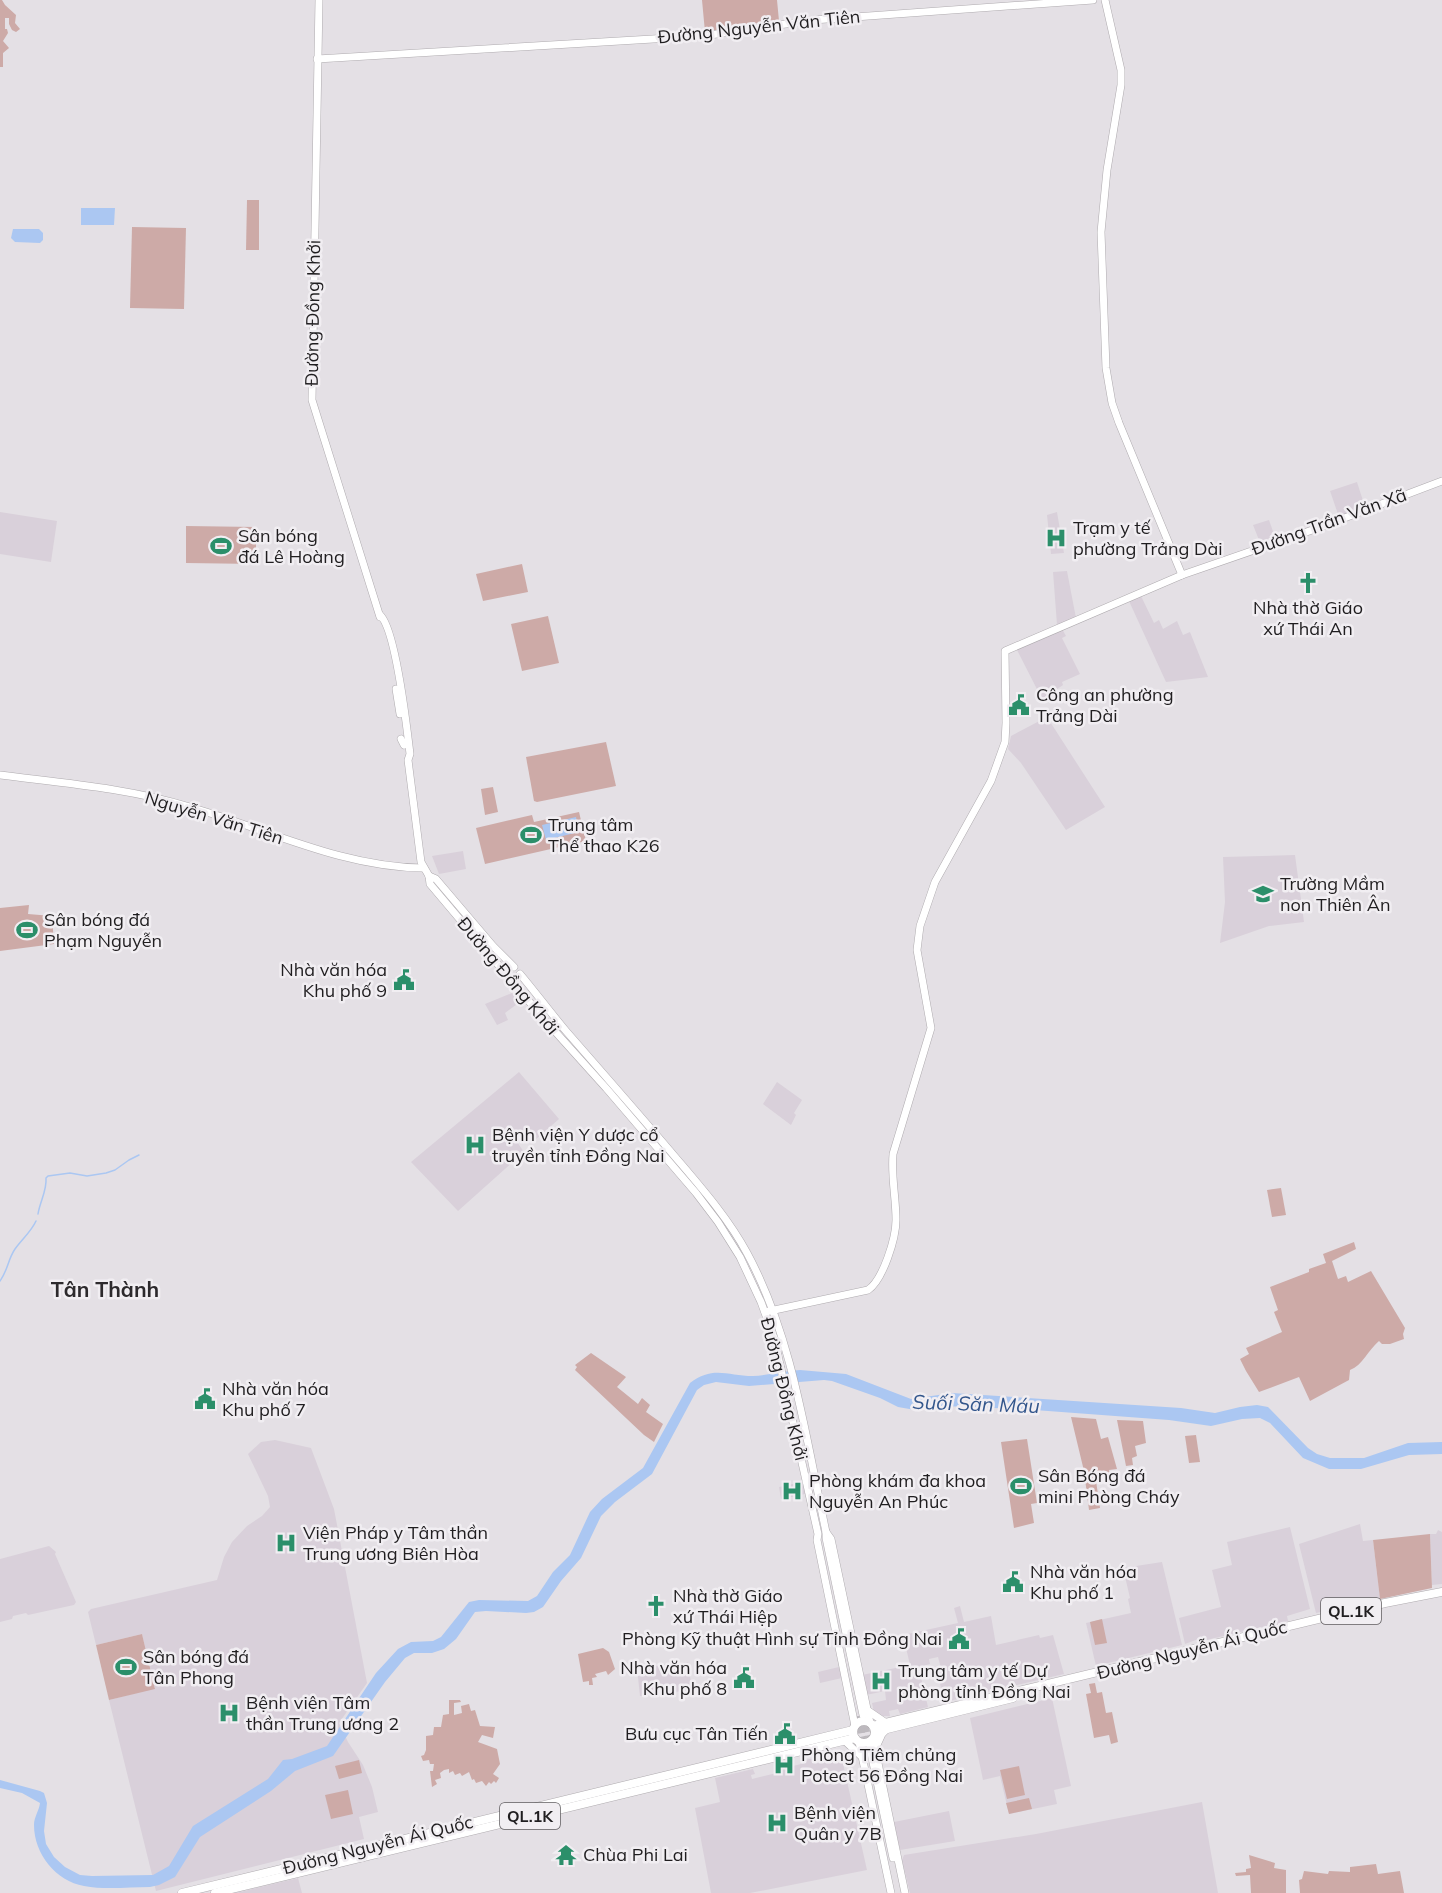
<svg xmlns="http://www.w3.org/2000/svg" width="1442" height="1893" font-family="Mulish,sans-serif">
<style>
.built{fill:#d9d0da}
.green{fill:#cdaaa7}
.water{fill:#abc7f2}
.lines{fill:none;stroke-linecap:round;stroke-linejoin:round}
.stream{stroke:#abc7f2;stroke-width:1.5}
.secondary-tunnel{stroke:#bdb9be;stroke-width:7;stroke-dasharray:7 3.5;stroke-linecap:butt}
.secondary-casing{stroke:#afabaf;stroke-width:8}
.primary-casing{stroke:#afabaf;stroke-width:9}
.secondary{stroke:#fff;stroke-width:7}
.primary{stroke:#fff;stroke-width:8}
.labels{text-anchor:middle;stroke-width:5;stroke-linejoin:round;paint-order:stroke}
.shield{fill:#f1eef2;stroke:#5f5c5f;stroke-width:1.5}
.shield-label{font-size:16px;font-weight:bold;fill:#201e20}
.street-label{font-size:18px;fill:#201e20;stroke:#f1eef2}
.poi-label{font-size:18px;fill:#201e20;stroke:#f1eef2;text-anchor:start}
.water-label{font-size:20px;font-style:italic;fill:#33568c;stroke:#f1eef2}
.quarter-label{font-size:21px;font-weight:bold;fill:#2d2a2d;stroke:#f1eef2}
</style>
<rect width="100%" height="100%" fill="#e4e0e5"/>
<g class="built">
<polygon points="1357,482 1365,507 1339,517 1330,491"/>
<polygon points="0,512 57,521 51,562 0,554"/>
<polygon points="1057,512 1064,553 1051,554 1047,515"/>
<polygon points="1269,520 1276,540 1261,545 1253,525"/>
<polygon points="1067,571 1076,618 1057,625 1053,572"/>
<polygon points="1141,596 1154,623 1159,620 1163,629 1177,621 1183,635 1190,632 1208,677 1166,682 1129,601"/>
<polygon points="1062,629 1066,636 1062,638 1080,674 1062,682 1063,685 1042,699 1016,648"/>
<polygon points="1047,717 1105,807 1066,830 1021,763 1008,749 1011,736"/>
<polygon points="463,851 466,869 439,874 432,856"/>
<polygon points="1295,855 1304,922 1269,926 1220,943 1225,902 1223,857"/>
<polygon points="517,991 524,999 505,1013 508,1020 497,1025 485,1004"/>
<polygon points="519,1072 559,1119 535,1140 526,1130 515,1139 524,1152 458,1211 411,1162"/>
<polygon points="777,1082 802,1100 794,1113 796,1115 791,1125 763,1104"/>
<polygon points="275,1440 311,1448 334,1509 367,1683 339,1723 348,1742 363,1765 372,1787 378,1812 359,1817 364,1839 156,1891 109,1700 155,1688 142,1634 96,1645 88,1612 91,1609 217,1580 224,1557 232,1542 247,1526 262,1516 270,1507 268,1496 248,1454 261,1442"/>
<polygon points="802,1482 805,1494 781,1499 779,1487"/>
<polygon points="1360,1524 1363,1541 1373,1540 1380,1599 1316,1613 1299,1544"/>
<polygon points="1290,1527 1310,1609 1287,1616 1288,1621 1202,1641 1201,1638 1185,1644 1179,1618 1221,1607 1212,1570 1232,1565 1227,1542"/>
<polygon points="1438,1530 1442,1532 1442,1584 1432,1585 1430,1534 1436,1534"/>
<polygon points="49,1546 56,1552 55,1554 76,1602 74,1605 28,1615 26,1613 13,1616 12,1619 0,1622 0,1559"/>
<polygon points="1162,1562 1182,1645 1096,1666 1086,1623 1131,1613 1128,1599 1130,1598 1123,1568"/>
<polygon points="960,1606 964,1622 991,1616 996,1645 1039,1635 1040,1638 1053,1635 1064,1674 945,1702 937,1673 942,1672 938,1657 929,1659 930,1664 923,1666 924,1671 920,1673 928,1707 900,1714 898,1709 889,1711 890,1716 880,1716 874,1712 872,1703 886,1700 885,1691 866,1695 862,1675 910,1665 903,1635 958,1623 954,1608"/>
<polygon points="688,1662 692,1690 640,1696 637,1668"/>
<polygon points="839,1667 842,1678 820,1683 818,1672"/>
<polygon points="1052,1698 1071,1786 1054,1790 1057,1804 1009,1814 1000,1776 983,1780 970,1718"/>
<polygon points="834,1751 836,1760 842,1759 867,1870 750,1893 711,1893 695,1808 720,1802 715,1778 753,1769 755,1774 751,1775 752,1779 781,1772 781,1769 805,1763 805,1760 819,1757 820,1761 829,1759 829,1752"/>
<polygon points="1202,1802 1218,1893 910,1893 902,1860 904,1855 1036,1834"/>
<polygon points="949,1811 955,1841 900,1850 894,1822"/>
<polygon points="298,1878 302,1893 235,1893 244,1891"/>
</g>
<g class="green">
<polygon points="0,0 2,0 5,5 16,15 15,23 20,29 16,32 12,30 9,24 9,18 5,18 5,29 7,29 8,33 3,41 9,48 3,53 3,67 0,67"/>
<polygon points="702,0 777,0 779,21 741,25 740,27 705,32"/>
<polygon points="247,200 259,200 259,250 246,250"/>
<polygon points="132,227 186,228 184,309 130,308"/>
<polygon points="186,526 256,527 256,564 186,563"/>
<polygon points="522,564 528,592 483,601 476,574"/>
<polygon points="548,616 559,663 522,671 511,624"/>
<polygon points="606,742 616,786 537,802 534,801 526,757"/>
<polygon points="493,787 498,812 485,815 481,789"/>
<polygon points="579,812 586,841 485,864 476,828 532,815 534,822"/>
<polygon points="29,905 28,914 52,916 54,944 0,951 0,908"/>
<polygon points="1281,1188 1286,1215 1272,1217 1267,1190"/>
<path d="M1354,1242L1356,1249L1332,1261L1338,1279L1346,1276L1348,1282L1371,1271L1405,1328L1403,1334L1404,1339L1390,1344H1382L1379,1341C1368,1350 1363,1365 1350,1370L1349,1380L1310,1401L1299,1377L1259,1392L1246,1371L1240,1359L1249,1354L1246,1348L1282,1332L1274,1312L1278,1310L1270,1287L1309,1272V1269L1326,1263L1323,1254Z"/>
<polygon points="591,1353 626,1377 617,1387 638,1404 642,1398 650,1405 646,1412 663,1424 654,1442 644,1435 575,1370 577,1367 575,1365"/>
<polygon points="1071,1417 1096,1419 1101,1439 1108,1437 1117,1469 1109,1470 1111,1478 1096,1481 1100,1508 1089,1510 1084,1471"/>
<polygon points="1117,1420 1143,1421 1146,1443 1135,1446 1137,1456 1132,1458 1133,1465 1126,1466"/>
<polygon points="1196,1435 1200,1462 1189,1463 1185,1436"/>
<polygon points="1027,1439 1037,1503 1031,1504 1034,1523 1014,1528 1001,1442"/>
<polygon points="1430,1534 1432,1588 1380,1599 1373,1540"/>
<polygon points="1102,1619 1107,1643 1095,1645 1090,1622"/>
<polygon points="142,1634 155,1689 109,1700 96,1645"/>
<polygon points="603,1648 609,1652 615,1669 608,1675 606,1671 595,1674 597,1677 592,1678 593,1685 589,1685 589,1681 583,1682 578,1654"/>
<polygon points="1095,1683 1097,1693 1102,1692 1106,1713 1112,1712 1118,1742 1111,1744 1109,1735 1094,1738 1086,1694 1091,1693 1089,1684"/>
<polygon points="449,1700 460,1700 461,1702 454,1703 454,1715 462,1713 461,1706 469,1704 471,1711 475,1710 480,1726 495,1727 493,1738 482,1735 478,1742 497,1749 500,1764 493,1774 499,1778 496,1783 494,1781 491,1784 489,1782 486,1786 482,1781 476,1783 474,1779 472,1780 469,1772 462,1776 460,1773 455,1775 453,1771 449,1773 449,1769 444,1770 440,1773 441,1778 435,1780 437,1784 432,1787 430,1771 433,1771 434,1764 430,1764 429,1760 423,1761 421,1756 424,1755 426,1750 426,1736 433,1735 434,1727 441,1727 443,1715 449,1714"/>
<polygon points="359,1760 362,1773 339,1779 335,1766"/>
<polygon points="1019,1766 1025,1795 1007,1799 1000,1770"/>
<polygon points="348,1790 353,1814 331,1819 325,1795"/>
<polygon points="1029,1798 1032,1809 1009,1814 1006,1803"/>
<polygon points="1249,1855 1275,1863 1274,1868 1286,1870 1286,1893 1251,1893 1250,1875 1236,1876 1235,1873 1246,1872 1246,1869 1251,1868"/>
<polygon points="1376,1864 1378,1874 1400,1871 1404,1893 1300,1893 1299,1880 1302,1879 1304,1871 1328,1874 1329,1871 1350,1872 1350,1867"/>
</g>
<g class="water">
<polygon points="81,208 115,208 114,225 81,225"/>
<polygon points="13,229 39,229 43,233 43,240 40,243 15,242 11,238"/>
<polygon points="576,817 579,832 546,840 542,825"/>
<path d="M800,1370L846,1374L911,1399L952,1393L1181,1408L1215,1413L1240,1407L1257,1405L1268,1407L1308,1448L1317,1454L1330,1458H1364L1408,1443L1442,1442V1454L1409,1455L1361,1469H1329L1303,1458L1270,1423L1260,1418L1242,1419L1211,1426L1169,1420L1021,1409L943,1406L915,1410L898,1407L880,1398L832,1381L824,1380L749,1386L716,1382L704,1385L697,1390L652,1474L615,1502L601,1516L581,1558L561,1581L543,1607L534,1612L526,1613L486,1611L475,1612L456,1639L444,1649L432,1653H414L405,1658L385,1682L333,1756L295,1771L271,1791L200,1837L175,1877L159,1885L150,1887C129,1887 105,1890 84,1886C56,1881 34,1854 34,1825C34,1817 39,1811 40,1803L22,1793L0,1788V1780L40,1791L44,1793L47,1803L44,1831L46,1844L54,1857L65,1867L80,1875L92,1876L153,1875L169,1866L193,1826L268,1779L283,1760L292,1759L327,1746L376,1673L398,1649L411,1642L433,1641L441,1637L469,1602L479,1600L528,1601L537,1596L553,1572L570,1555L590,1512L602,1499L643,1468L690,1383C713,1365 728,1376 753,1376C769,1375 784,1371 800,1370Z"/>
</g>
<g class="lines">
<g class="stream">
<path d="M38,1214C40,1201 47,1191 46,1178L48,1176L70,1173L87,1176L106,1173L115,1170L129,1160L139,1155"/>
<path d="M0,1281C8,1270 8,1259 15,1249C22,1239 31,1232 36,1221"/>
</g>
<g class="secondary-tunnel">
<polyline points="863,1715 869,1743"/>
<polyline points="858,1716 865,1749"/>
</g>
<defs>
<g id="secondary">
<polyline points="319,0 312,400 380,617"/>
<polyline points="1105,0 1121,70 1121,85 1107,170 1101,232 1106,368 1112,403 1119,423 1182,575"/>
<polyline points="317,59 703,36 813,20 1093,0"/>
<path d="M380,615C396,629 407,729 410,754L408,760L421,862L429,876L430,884L543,1018L606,1088L696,1193L718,1222L740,1257L761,1302L774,1338L818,1534L817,1540L855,1726"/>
<polyline points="396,689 400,714"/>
<polyline points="401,739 404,745"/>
<path d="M0,775C63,783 128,788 190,807C267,829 341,867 423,868"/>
<polyline points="429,876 436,879 493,946 514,967"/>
<path d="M520,974C536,993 550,1012 566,1031C601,1071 636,1111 671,1152C698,1184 727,1216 747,1253C793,1338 806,1439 826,1532L831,1539L870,1723"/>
<path d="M765,1312L868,1290C883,1280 896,1238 896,1220C896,1198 891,1176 893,1154L931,1028L917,950L920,926L935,882L991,781L1005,742L1006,723L1005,651L1182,575L1318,528L1442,481"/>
<polyline points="826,1532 826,1538 863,1715"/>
<polyline points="867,1710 886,1723"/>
<polyline points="873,1739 905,1893"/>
<polyline points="845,1741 861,1756"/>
<polyline points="859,1742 891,1893"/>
<polyline points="870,1748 893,1858"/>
<polyline points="875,1749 882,1734 887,1729"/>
</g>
<g id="primary">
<circle cx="864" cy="1732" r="11"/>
<polyline points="873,1726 1385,1603 1442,1592"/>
<polyline points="875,1732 1013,1698"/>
<polyline points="182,1893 853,1730"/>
<polyline points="215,1893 855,1738"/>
</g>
</defs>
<use href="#secondary" class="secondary-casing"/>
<use href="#primary" class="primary-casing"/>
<use href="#secondary" class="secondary"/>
<use href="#primary" class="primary"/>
</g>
<defs>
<symbol id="hospital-bare" viewBox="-9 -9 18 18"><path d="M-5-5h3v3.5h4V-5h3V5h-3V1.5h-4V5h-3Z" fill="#2b8f6a" stroke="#f1eef2" stroke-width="2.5" paint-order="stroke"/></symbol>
<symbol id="stadium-bare" viewBox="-9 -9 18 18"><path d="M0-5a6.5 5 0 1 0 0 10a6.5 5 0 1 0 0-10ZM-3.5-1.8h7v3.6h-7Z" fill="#2b8f6a" stroke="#f1eef2" stroke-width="2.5" paint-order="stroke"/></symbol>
<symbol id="church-bare" viewBox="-9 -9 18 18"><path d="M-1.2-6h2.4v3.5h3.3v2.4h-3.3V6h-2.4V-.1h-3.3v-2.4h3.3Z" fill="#2b8f6a" stroke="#f1eef2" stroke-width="2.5" paint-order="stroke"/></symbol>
<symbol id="civic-bare" viewBox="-9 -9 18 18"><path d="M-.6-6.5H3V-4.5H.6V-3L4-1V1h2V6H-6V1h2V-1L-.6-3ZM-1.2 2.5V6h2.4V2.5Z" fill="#2b8f6a" stroke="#f1eef2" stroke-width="2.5" paint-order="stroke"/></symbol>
<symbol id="school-bare" viewBox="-9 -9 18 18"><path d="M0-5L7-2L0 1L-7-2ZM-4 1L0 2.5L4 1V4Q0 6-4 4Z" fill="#2b8f6a" stroke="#f1eef2" stroke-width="2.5" paint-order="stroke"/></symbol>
<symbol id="temple-bare" viewBox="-9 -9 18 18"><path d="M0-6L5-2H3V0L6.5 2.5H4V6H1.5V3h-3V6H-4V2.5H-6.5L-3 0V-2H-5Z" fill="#2b8f6a" stroke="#f1eef2" stroke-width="2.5" paint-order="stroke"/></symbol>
</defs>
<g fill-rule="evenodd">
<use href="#hospital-bare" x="1041" y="523" width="30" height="30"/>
<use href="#stadium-bare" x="206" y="531" width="30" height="30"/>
<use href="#church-bare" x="1293" y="568" width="30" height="30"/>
<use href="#civic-bare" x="1004" y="690" width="30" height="30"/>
<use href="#stadium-bare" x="516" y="820" width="30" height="30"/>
<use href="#school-bare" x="1248" y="879" width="30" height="30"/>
<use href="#stadium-bare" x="12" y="915" width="30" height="30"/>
<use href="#civic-bare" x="389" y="965" width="30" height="30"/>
<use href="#hospital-bare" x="460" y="1130" width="30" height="30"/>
<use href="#civic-bare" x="190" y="1384" width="30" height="30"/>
<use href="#stadium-bare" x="1006" y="1471" width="30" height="30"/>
<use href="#hospital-bare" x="777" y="1476" width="30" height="30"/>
<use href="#hospital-bare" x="271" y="1528" width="30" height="30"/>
<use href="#civic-bare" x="998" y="1567" width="30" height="30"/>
<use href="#church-bare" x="641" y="1591" width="30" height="30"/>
<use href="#civic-bare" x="944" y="1624" width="30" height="30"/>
<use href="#stadium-bare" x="111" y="1652" width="30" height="30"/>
<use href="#civic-bare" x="729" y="1663" width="30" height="30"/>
<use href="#hospital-bare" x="866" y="1666" width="30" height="30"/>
<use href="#hospital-bare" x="214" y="1698" width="30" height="30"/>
<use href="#civic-bare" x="770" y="1719" width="30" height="30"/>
<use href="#hospital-bare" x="769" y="1750" width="30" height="30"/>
<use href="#hospital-bare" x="762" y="1808" width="30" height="30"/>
<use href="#temple-bare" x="551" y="1840" width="30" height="30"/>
</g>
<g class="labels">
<g class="shield">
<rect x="1321" y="1598" width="60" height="26" rx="4.5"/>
<rect x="500" y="1803" width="60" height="26" rx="4.5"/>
</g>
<g class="shield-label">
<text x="1351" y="1617">QL.1K</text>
<text x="530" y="1822">QL.1K</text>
</g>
<g class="street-label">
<text transform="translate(759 27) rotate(-6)" y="6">Đường Nguyễn Văn Tiên</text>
<text transform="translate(313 313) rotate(-89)" y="6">Đường Đồng Khởi</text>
<text transform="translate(1329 522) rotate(-20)" y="6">Đường Trần Văn Xã</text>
<text transform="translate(214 818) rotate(17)" y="6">Nguyễn Văn Tiên</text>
<text transform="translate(508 976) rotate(50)" y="6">Đường Đồng Khởi</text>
<text transform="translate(784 1389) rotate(76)" y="6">Đường Đồng Khởi</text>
<text transform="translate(1192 1650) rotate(-14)" y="6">Đường Nguyễn Ái Quốc</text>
<text transform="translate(378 1845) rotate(-14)" y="6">Đường Nguyễn Ái Quốc</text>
</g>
<g class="poi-label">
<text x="1073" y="534">Trạm y tế<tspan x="1073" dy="21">phường Trảng Dài</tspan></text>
<text x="238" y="542">Sân bóng<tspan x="238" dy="21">đá Lê Hoàng</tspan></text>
<text x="1308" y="614" text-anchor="middle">Nhà thờ Giáo<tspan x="1308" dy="21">xứ Thái An</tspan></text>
<text x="1036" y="701">Công an phường<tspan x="1036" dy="21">Trảng Dài</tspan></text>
<text x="548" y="831">Trung tâm<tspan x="548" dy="21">Thể thao K26</tspan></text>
<text x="1280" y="890">Trường Mầm<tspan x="1280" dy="21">non Thiên Ân</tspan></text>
<text x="44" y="926">Sân bóng đá<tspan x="44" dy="21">Phạm Nguyễn</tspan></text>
<text x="387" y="976" text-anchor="end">Nhà văn hóa<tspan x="387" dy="21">Khu phố 9</tspan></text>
<text x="492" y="1141">Bệnh viện Y dược cổ<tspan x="492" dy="21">truyền tỉnh Đồng Nai</tspan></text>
<text x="222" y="1395">Nhà văn hóa<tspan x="222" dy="21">Khu phố 7</tspan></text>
<text x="1038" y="1482">Sân Bóng đá<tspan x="1038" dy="21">mini Phòng Cháy</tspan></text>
<text x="809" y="1487">Phòng khám đa khoa<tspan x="809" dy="21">Nguyễn An Phúc</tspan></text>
<text x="303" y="1539">Viện Pháp y Tâm thần<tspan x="303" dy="21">Trung ương Biên Hòa</tspan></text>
<text x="1030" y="1578">Nhà văn hóa<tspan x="1030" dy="21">Khu phố 1</tspan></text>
<text x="673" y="1602">Nhà thờ Giáo<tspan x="673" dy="21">xứ Thái Hiệp</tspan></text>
<text x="942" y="1645" text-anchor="end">Phòng Kỹ thuật Hình sự Tỉnh Đồng Nai</text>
<text x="143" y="1663">Sân bóng đá<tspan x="143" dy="21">Tân Phong</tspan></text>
<text x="727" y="1674" text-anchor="end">Nhà văn hóa<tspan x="727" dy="21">Khu phố 8</tspan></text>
<text x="898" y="1677">Trung tâm y tế Dự<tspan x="898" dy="21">phòng tỉnh Đồng Nai</tspan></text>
<text x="246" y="1709">Bệnh viện Tâm<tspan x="246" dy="21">thần Trung ương 2</tspan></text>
<text x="768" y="1740" text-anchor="end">Bưu cục Tân Tiến</text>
<text x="801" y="1761">Phòng Tiêm chủng<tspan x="801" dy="21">Potect 56 Đồng Nai</tspan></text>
<text x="794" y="1819">Bệnh viện<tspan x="794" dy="21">Quân y 7B</tspan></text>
<text x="583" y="1861">Chùa Phi Lai</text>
</g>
<g class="water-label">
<text transform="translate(976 1404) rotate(2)" y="7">Suối Săn Máu</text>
</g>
<g class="quarter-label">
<text x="105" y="1297">Tân Thành</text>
</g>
</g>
</svg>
